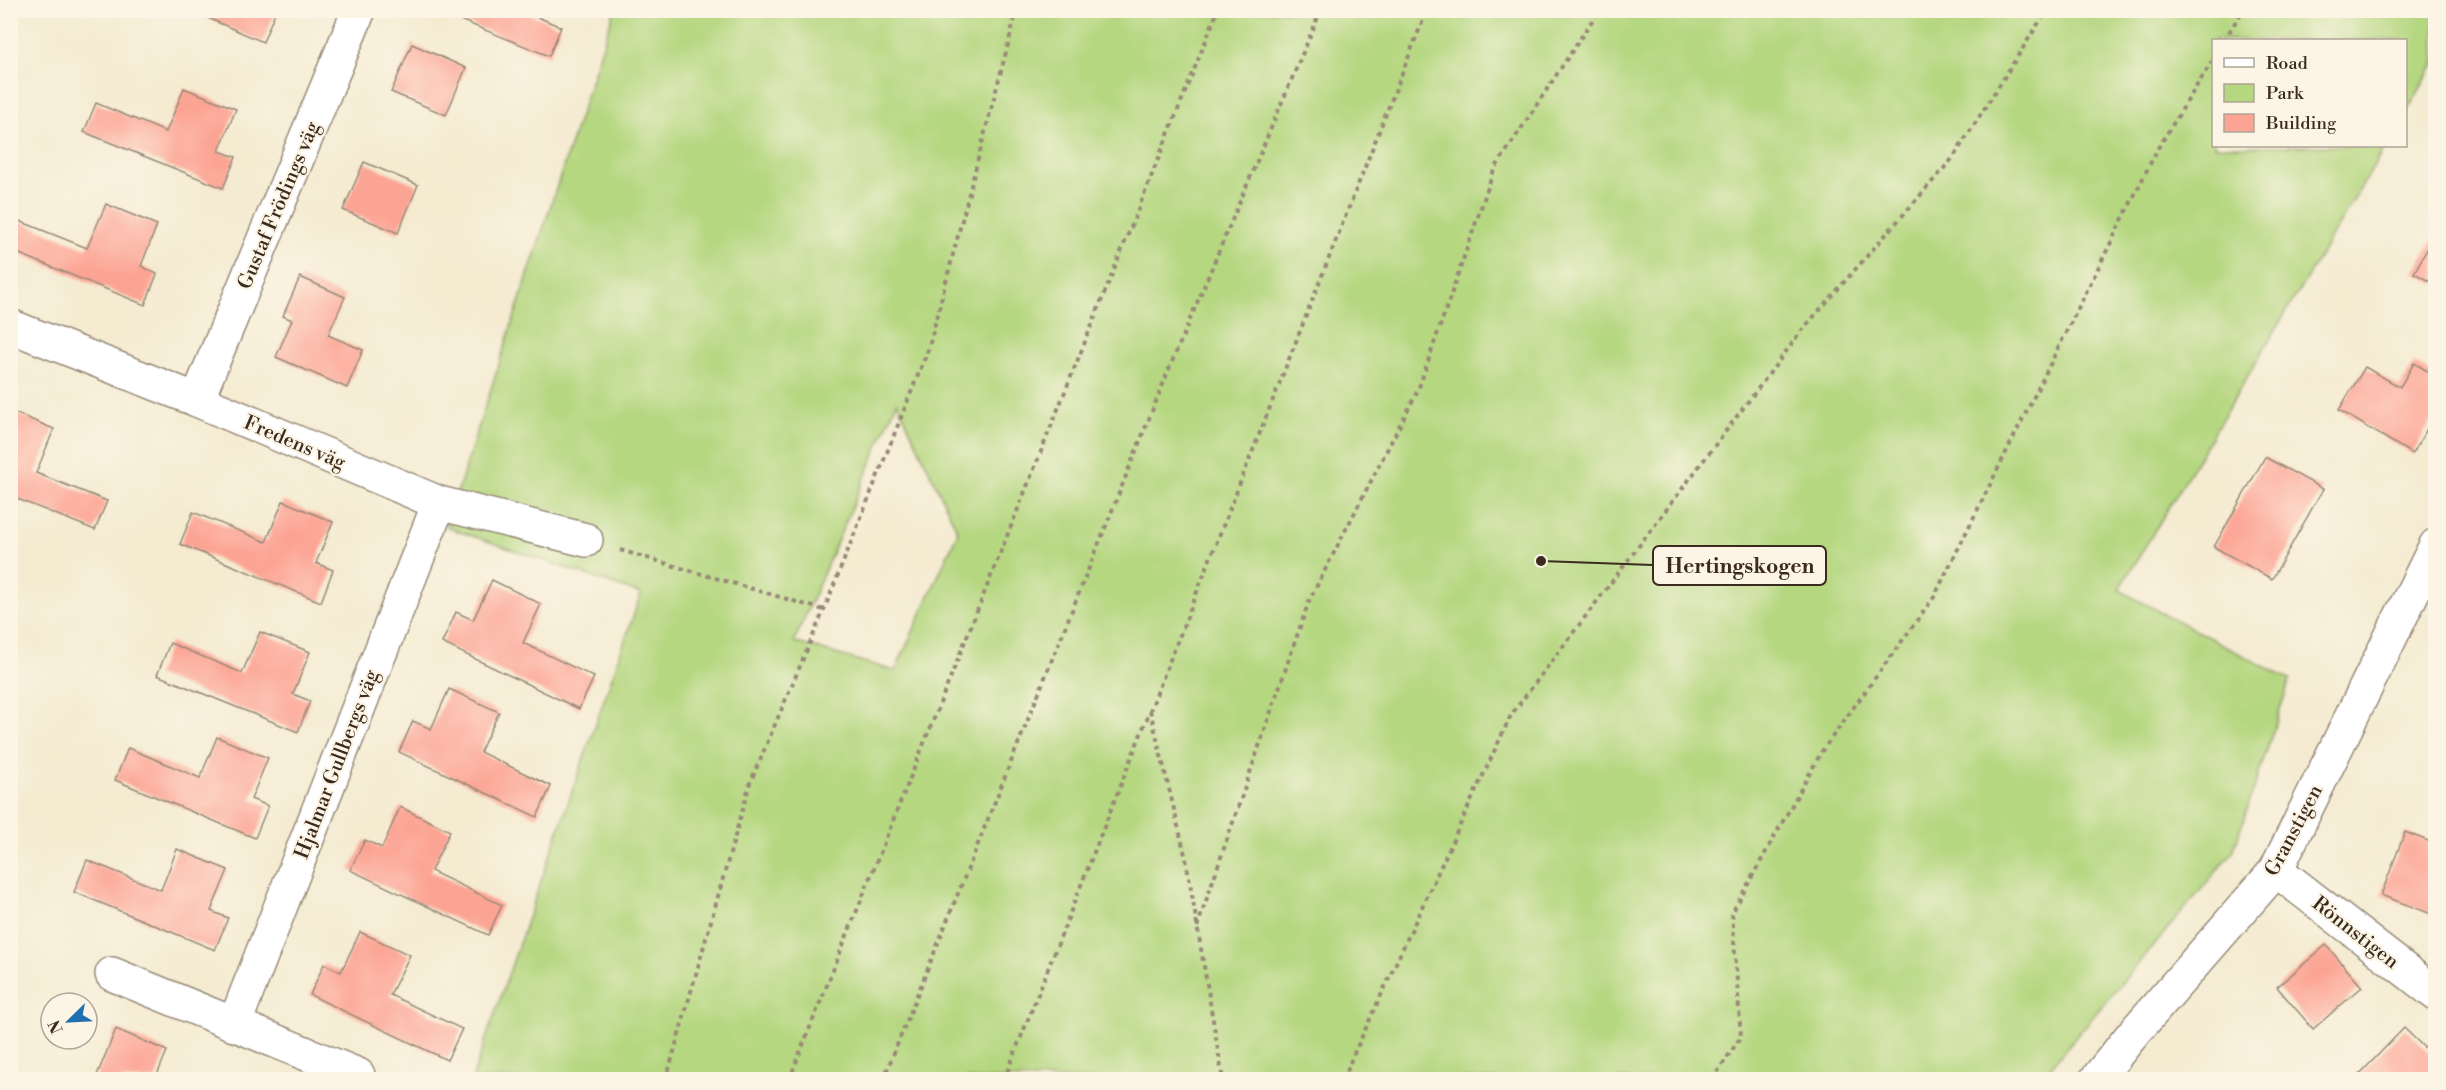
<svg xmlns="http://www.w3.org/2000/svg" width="2446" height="1090" font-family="'Libre Bodoni',serif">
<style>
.green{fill:#b5d780;stroke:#78804f;stroke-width:1.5;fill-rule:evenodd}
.building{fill:#fca494}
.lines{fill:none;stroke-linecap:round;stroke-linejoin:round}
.minor-casing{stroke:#988a78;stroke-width:36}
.path{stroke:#988a78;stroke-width:4;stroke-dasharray:4.5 4.5;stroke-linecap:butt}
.minor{stroke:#fff;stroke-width:33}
.labels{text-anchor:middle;stroke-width:4.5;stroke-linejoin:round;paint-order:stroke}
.street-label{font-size:20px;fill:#3b2a1e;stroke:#fcf5e5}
.leader{fill:none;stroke:#3b2a1e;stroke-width:2}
.callout-dot{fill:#3b2a1e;stroke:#fcf5e5;stroke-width:2}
.callout{fill:#fcf5e5;stroke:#3b2a1e;stroke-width:2}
.callout-label{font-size:21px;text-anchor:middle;font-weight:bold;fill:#3b2a1e}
</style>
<rect width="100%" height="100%" fill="#fcf5e5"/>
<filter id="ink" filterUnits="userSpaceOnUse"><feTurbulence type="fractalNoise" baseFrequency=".0167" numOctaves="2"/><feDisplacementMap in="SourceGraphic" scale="12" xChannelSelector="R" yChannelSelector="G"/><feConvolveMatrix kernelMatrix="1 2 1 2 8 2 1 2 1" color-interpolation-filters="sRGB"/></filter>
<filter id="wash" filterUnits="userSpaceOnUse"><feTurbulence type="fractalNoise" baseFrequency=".008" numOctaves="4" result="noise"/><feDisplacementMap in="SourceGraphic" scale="24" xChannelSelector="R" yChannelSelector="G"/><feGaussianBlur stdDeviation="1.35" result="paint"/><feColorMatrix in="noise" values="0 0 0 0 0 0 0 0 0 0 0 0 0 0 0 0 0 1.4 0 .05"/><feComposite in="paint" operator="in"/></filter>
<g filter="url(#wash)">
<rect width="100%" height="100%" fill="#f4ebd1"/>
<path class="green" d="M614,11H2435V63L2406,113V40H2214V146H2386L2119,590L2290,680L2233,852L2040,1079H472L641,594L446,527ZM897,402L958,532L895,671L794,642Z"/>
<g id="blocks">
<g class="building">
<polygon points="211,10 276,10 263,42 208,18"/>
<polygon points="521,10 561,27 549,56 438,11"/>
<polygon points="412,44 466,68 446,115 391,92"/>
<polygon points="184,88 236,109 219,151 236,157 223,188 84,132 96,103 166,132"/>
<polygon points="364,162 418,185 398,233 343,210"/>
<polygon points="106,204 157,225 141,266 157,274 145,305 10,250 10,236 17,220 87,248"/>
<polygon points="2436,233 2436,285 2414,273"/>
<polygon points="300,277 345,297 328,335 363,350 347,388 276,357 292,320 283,316"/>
<polygon points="2414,363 2436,376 2436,414 2412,454 2339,410 2365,367 2400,387"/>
<polygon points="10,411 54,429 36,473 107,501 95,530 10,496"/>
<polygon points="2265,457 2323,489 2272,579 2214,547"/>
<polygon points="283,501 333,522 316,563 333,570 321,602 180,544 193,512 266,542"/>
<polygon points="492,580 541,604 523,643 594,677 579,709 442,643 456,612 473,620"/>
<polygon points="260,632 310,652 293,694 310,701 298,732 157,675 170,643 242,673"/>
<polygon points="449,689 499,712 480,752 551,786 537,817 399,752 413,721 431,729"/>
<polygon points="217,737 268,758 251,799 268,806 255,838 115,780 128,748 200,778"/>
<polygon points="400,807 450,831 431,871 502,905 488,935 350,870 365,840 382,848"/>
<polygon points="2405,832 2436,844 2434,915 2381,895"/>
<polygon points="177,849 228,870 211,911 228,918 215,950 74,892 87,860 161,890"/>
<polygon points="360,932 410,955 390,995 462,1029 447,1060 310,995 324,964 341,972"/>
<polygon points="2326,945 2362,987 2313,1029 2277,987"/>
<polygon points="2404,1028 2436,1059 2436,1078 2354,1080"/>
<polygon points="116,1029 167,1051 155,1080 95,1080"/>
</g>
</g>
</g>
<g filter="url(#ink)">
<use href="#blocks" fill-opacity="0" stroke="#988a78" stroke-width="1.5"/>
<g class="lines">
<defs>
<g id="minor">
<polyline points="10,326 197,400 439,503 586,540"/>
<polyline points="197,400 359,10"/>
<polyline points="2276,870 2436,994"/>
<polyline points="112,974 358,1075"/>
<polyline points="234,1025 439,503"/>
<polyline points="2096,1080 2132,1035 2276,870 2436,545"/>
</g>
</defs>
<use href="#minor" class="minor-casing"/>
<g class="path">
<polyline points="2224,40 2243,10"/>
<polyline points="620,550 824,610"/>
<polyline points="1150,710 1186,859 1223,1080"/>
<polyline points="1197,927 1309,601 1418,390 1494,170 1599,10"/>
<polyline points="666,1080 750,783 824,610 928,350 1017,10"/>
<polyline points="789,1080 1218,10"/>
<polyline points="883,1080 1169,369 1321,10"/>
<polyline points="1004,1080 1427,10"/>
<polyline points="1344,1080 1351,1060 1511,715 1803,329 1953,158 2047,10"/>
<polyline points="1712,1080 1741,1037 1732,913 1822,751 1934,597 2158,148 2214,58"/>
</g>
<use href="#minor" class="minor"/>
</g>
</g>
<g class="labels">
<g class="street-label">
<text transform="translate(278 205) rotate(-67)" y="7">Gustaf Frödings väg</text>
<text transform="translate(295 442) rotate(23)" y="7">Fredens väg</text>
<text transform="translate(336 764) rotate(-69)" y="7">Hjalmar Gullbergs väg</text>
<text transform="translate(2293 830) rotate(-62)" y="7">Granstigen</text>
<text transform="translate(2356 932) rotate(38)" y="7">Rönnstigen</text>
</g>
</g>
<path class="leader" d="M1541 561L1653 565"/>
<circle class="callout-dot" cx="1541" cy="561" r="6"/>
<rect class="callout" x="1653" y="546" width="173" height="39" rx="6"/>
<g class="callout-label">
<text x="1740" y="573">Hertingskogen</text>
</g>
<rect width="2446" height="1090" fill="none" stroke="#fcf5e5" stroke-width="36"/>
<rect x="2212" y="39" width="195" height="108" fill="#fcf5e5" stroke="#afa495" stroke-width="1.5"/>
<rect x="2224" y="58" width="30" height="9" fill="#ffffff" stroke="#afa495" stroke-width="1.5"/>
<text x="2266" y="69" font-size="18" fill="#3b2a1e">Road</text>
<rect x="2224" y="84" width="30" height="18" fill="#b5d780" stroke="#afa495" stroke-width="1.5"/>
<text x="2266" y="99" font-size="18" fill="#3b2a1e">Park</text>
<rect x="2224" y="114" width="30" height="18" fill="#fca494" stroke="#afa495" stroke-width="1.5"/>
<text x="2266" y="129" font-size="18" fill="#3b2a1e">Building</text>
<g transform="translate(69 1021) rotate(246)"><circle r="28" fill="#fcf5e5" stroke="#afa495" stroke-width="1.5"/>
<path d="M0-4.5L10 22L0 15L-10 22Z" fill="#1f6fb2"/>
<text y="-9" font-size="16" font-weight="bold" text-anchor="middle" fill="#3b2a1e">N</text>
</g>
</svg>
